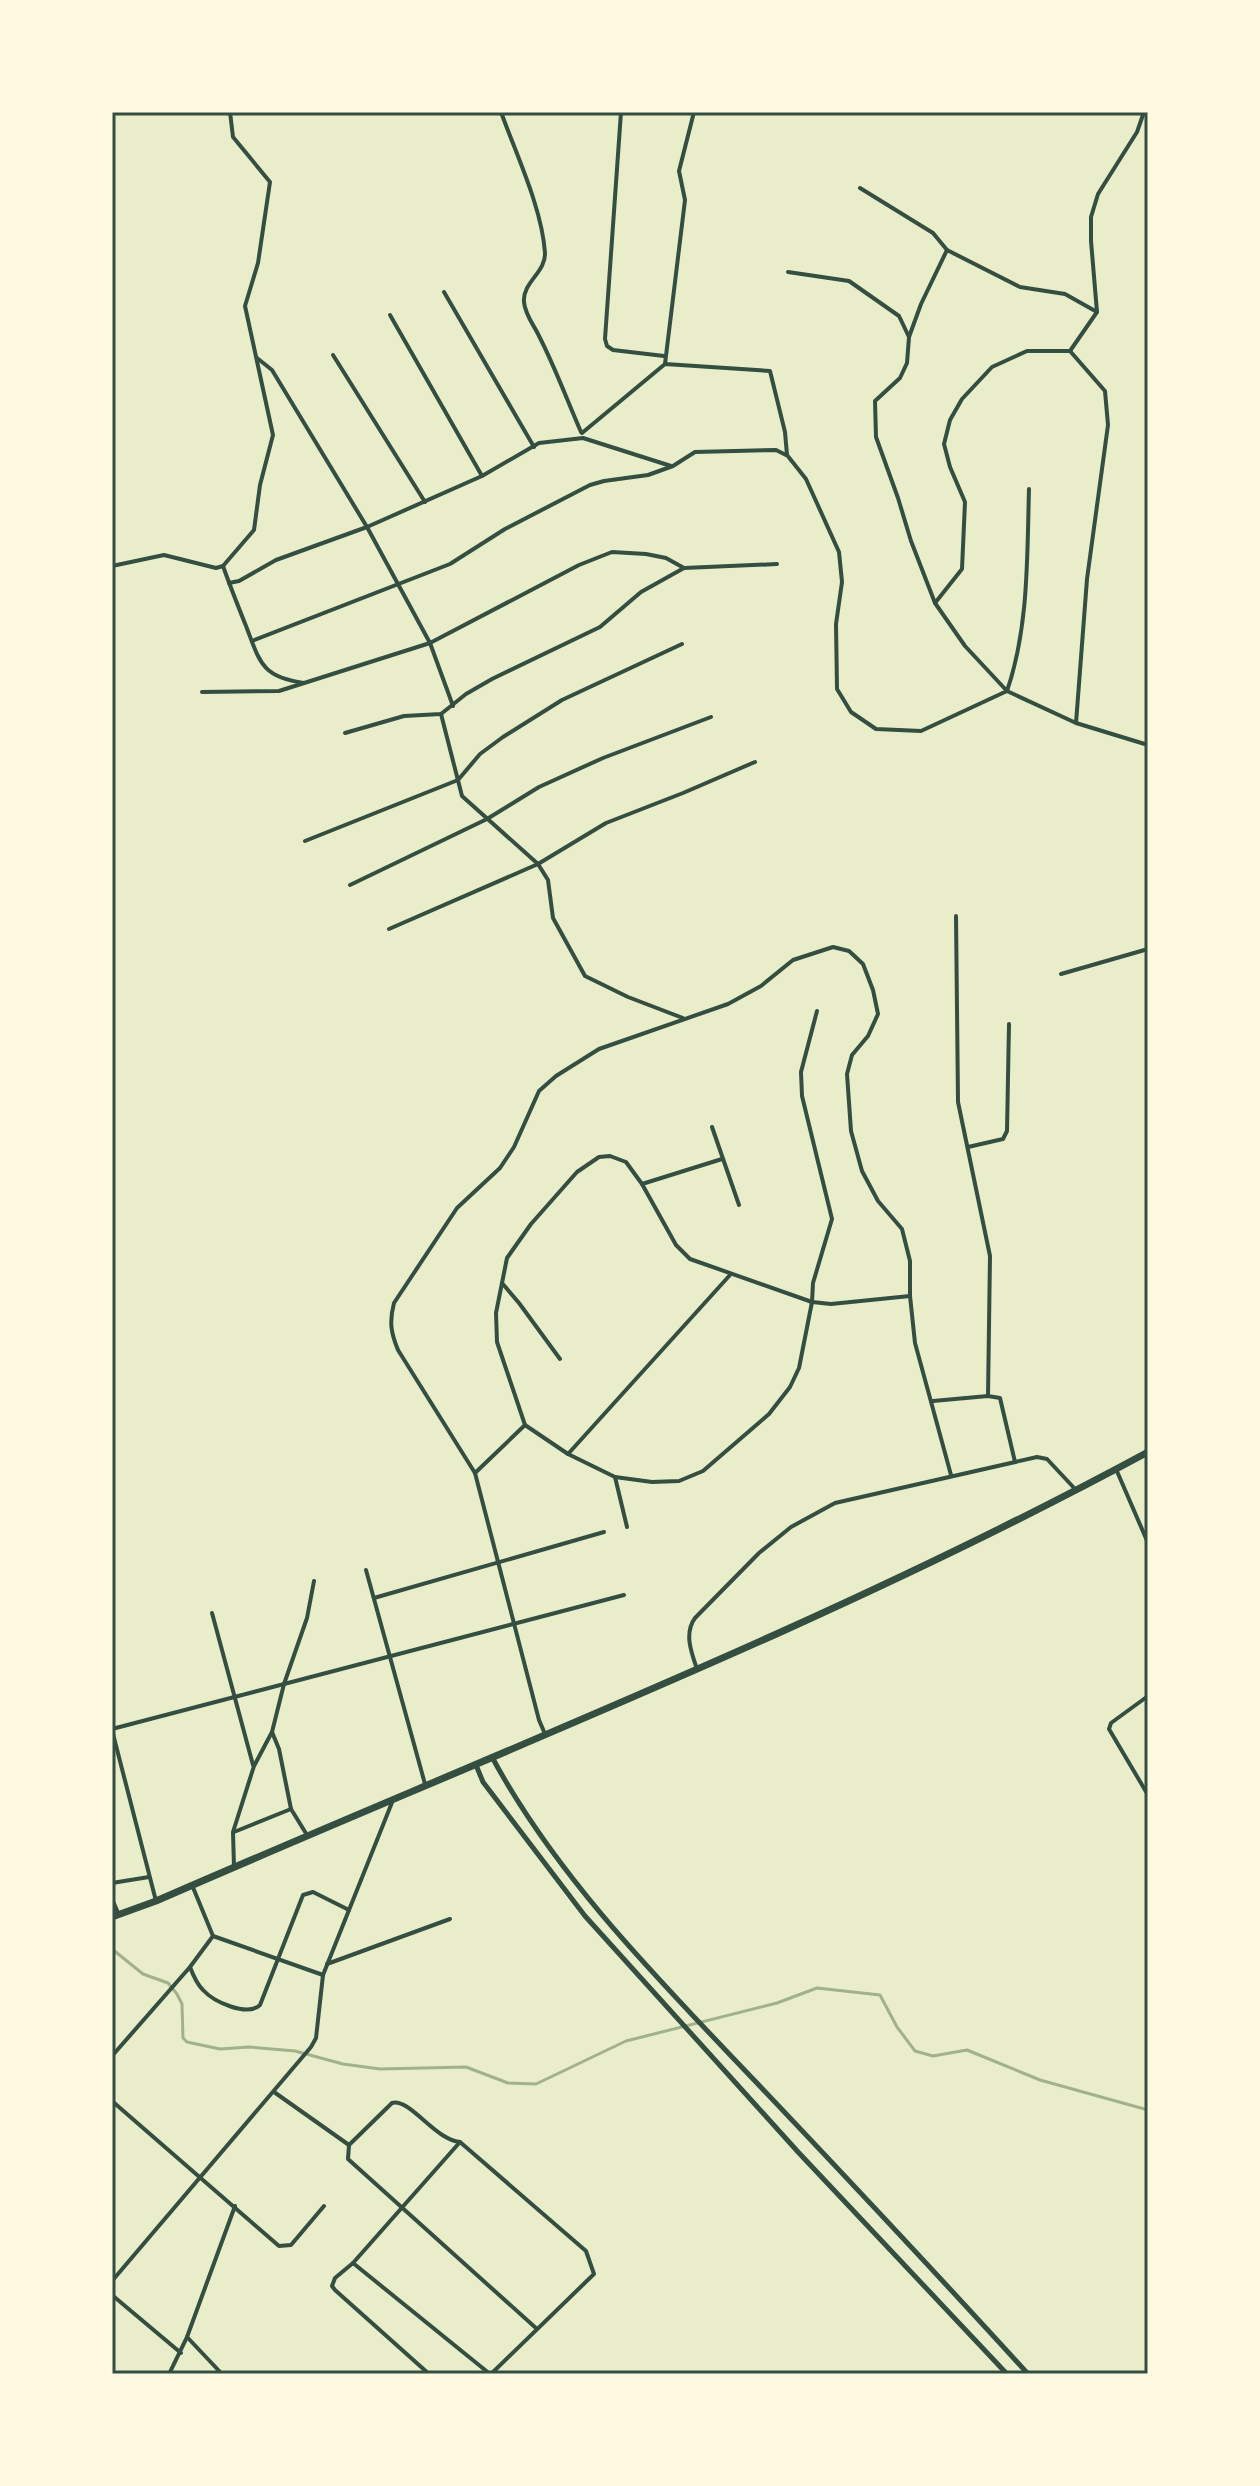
<svg xmlns="http://www.w3.org/2000/svg" width="1260" height="2486" font-family="'Varela Round',sans-serif">
<style>
.lines{fill:none;stroke-linecap:round;stroke-linejoin:round}
.stream{stroke:#a3b18a;stroke-width:3}
.minor{stroke:#344e41;stroke-width:4}
.tertiary{stroke:#344e41;stroke-width:5}
.primary{stroke:#344e41;stroke-width:7}
.neatline{fill:none;stroke:#344e41;stroke-width:3}
</style>
<rect width="100%" height="100%" fill="#e9edc9"/>
<g class="lines">
<polyline class="stream" points="112,1949 143,1974 168,1983 177,1994 182,2004 183,2038 187,2042 220,2049 249,2047 295,2051 343,2064 380,2069 466,2067 508,2083 536,2084 626,2041 777,2003 817,1988 880,1995 897,2027 915,2051 933,2056 967,2050 1040,2080 1148,2110"/>
<g class="minor">
<path d="M501,112C516,154 542,208 545,253C546,272 522,283 524,302C525,315 534,325 539,336C555,367 567,400 581,432"/>
<polyline points="621,112 605,339 607,346 613,350 664,356"/>
<polyline points="860,188 933,233 947,250 1020,287 1065,294 1097,312"/>
<polyline points="947,250 921,304 909,337 907,363 900,378 875,401 876,437 898,498 911,541 935,603 965,646 1007,691 1076,723 1148,745"/>
<polyline points="788,272 849,281 899,316 909,337"/>
<polyline points="444,292 534,447"/>
<polyline points="390,315 482,476"/>
<polyline points="1070,351 1097,312 1091,241 1091,217 1098,194 1137,132 1144,112"/>
<polyline points="333,355 425,502"/>
<polyline points="257,358 272,370 367,527 430,643 453,706"/>
<polyline points="665,364 685,200 679,171 694,112"/>
<path d="M582,433L665,364L770,371L785,432L787,455L806,479L839,552L842,582L836,624L837,689L851,712L876,729L921,731L1007,691C1029,627 1027,556 1029,489"/>
<polyline points="112,566 164,555 216,568 223,566 254,530 260,485 273,435 245,306 258,263 270,182 233,137 230,112"/>
<path d="M223,566C230,586 238,606 246,626C260,662 261,677 304,683"/>
<polyline points="229,583 239,581 276,560 367,527 482,476 539,443 583,438 671,466"/>
<polyline points="935,603 962,569 965,502 950,467 944,444 950,420 962,399 992,367 1027,351 1070,351 1105,391 1108,425 1087,579 1076,723"/>
<polyline points="252,641 450,564 505,529 590,485 604,481 648,475 673,466 695,452 776,450 786,455"/>
<polyline points="202,692 279,691 430,643 579,565 612,552 646,554 666,558 684,568"/>
<polyline points="441,714 462,796 538,864 548,880 553,918 585,976 628,997 683,1018"/>
<polyline points="345,733 404,716 441,714 466,694 492,679 600,627 641,592 684,568 777,564"/>
<polyline points="305,841 458,780 480,754 503,737 562,700 682,644"/>
<polyline points="350,885 487,819 539,787 603,758 711,717"/>
<polyline points="956,916 958,1102 990,1256 988,1396"/>
<polyline points="389,929 538,864 606,823 683,793 755,762"/>
<polyline points="1061,974 1148,949"/>
<polyline points="712,1127 739,1205"/>
<polyline points="968,1147 1003,1139 1007,1131 1009,1024"/>
<polyline points="642,1184 722,1159"/>
<polyline points="502,1283 519,1303 560,1359"/>
<polyline points="933,1401 988,1396 1000,1398 1015,1462"/>
<polyline points="568,1454 730,1275"/>
<polyline points="1116,1469 1148,1543"/>
<polyline points="475,1473 525,1425"/>
<polyline points="615,1477 652,1482 679,1481 703,1471 769,1414 790,1387 799,1368 812,1302 813,1283 832,1219 802,1096 801,1072 817,1011"/>
<polyline points="627,1527 615,1477 568,1454 525,1425 497,1342 496,1313 507,1258 531,1224 577,1172 599,1157 610,1156 626,1162 642,1184 676,1245 690,1259 812,1302 831,1304 910,1296"/>
<polyline points="366,1570 425,1784"/>
<polyline points="374,1598 604,1532"/>
<polyline points="212,1613 253,1765"/>
<path d="M697,1669C691,1652 684,1633 695,1618L759,1553L791,1527L835,1503L1037,1457L1047,1459L1076,1490"/>
<polyline points="112,1729 624,1595"/>
<polyline points="112,1730 156,1901"/>
<polyline points="272,1732 279,1749 291,1809 307,1835"/>
<path d="M545,1734L539,1720L475,1473L398,1350C391,1333 389,1322 394,1303L457,1208L500,1168L514,1147L539,1091L556,1076L599,1049L728,1004L761,986L793,960L833,947L849,951L863,964L873,990L878,1014L868,1036L852,1055L847,1074L851,1131L862,1171L878,1201L902,1229L910,1261V1296L915,1343L951,1475"/>
<polyline points="1148,1795 1109,1729 1111,1723 1148,1696"/>
<polyline points="234,1832 291,1809"/>
<polyline points="234,1867 233,1832 254,1766 272,1732 284,1684 307,1618 314,1581"/>
<polyline points="112,1883 149,1877"/>
<polyline points="192,1885 213,1936 323,1975"/>
<polyline points="112,1899 119,1915"/>
<polyline points="327,1964 450,1919"/>
<path d="M190,1967C193,1975 197,1984 203,1990C214,2002 247,2017 260,2005L303,1895L313,1892L349,1910"/>
<polyline points="112,2056 190,1967 213,1936"/>
<polyline points="274,2092 349,2145"/>
<polyline points="112,2101 279,2246 291,2245 324,2206"/>
<polyline points="353,2263 490,2374"/>
<polyline points="112,2281 311,2047 316,2038 323,1975 393,1800"/>
<polyline points="112,2295 181,2353"/>
<polyline points="187,2337 222,2374"/>
<polyline points="169,2374 187,2337 235,2206"/>
<polyline points="429,2374 335,2290 332,2286 335,2278 353,2263 460,2142"/>
<path d="M491,2374L594,2274L586,2251L460,2142C435,2140 410,2098 392,2103L349,2145L348,2159L537,2329"/>
</g>
<g class="tertiary">
<path d="M492,1757C557,1878 661,1982 755,2081C847,2178 938,2275 1028,2374"/>
<polyline points="476,1765 483,1782 585,1916 799,2153 1007,2374"/>
</g>
<path class="primary" d="M112,1917L156,1901C488,1756 828,1625 1148,1452"/>
</g>
<rect width="1260" height="2486" fill="none" stroke="#fefae0" stroke-width="228"/>
<rect x="114" y="114" width="1032" height="2258" class="neatline"/>
</svg>
